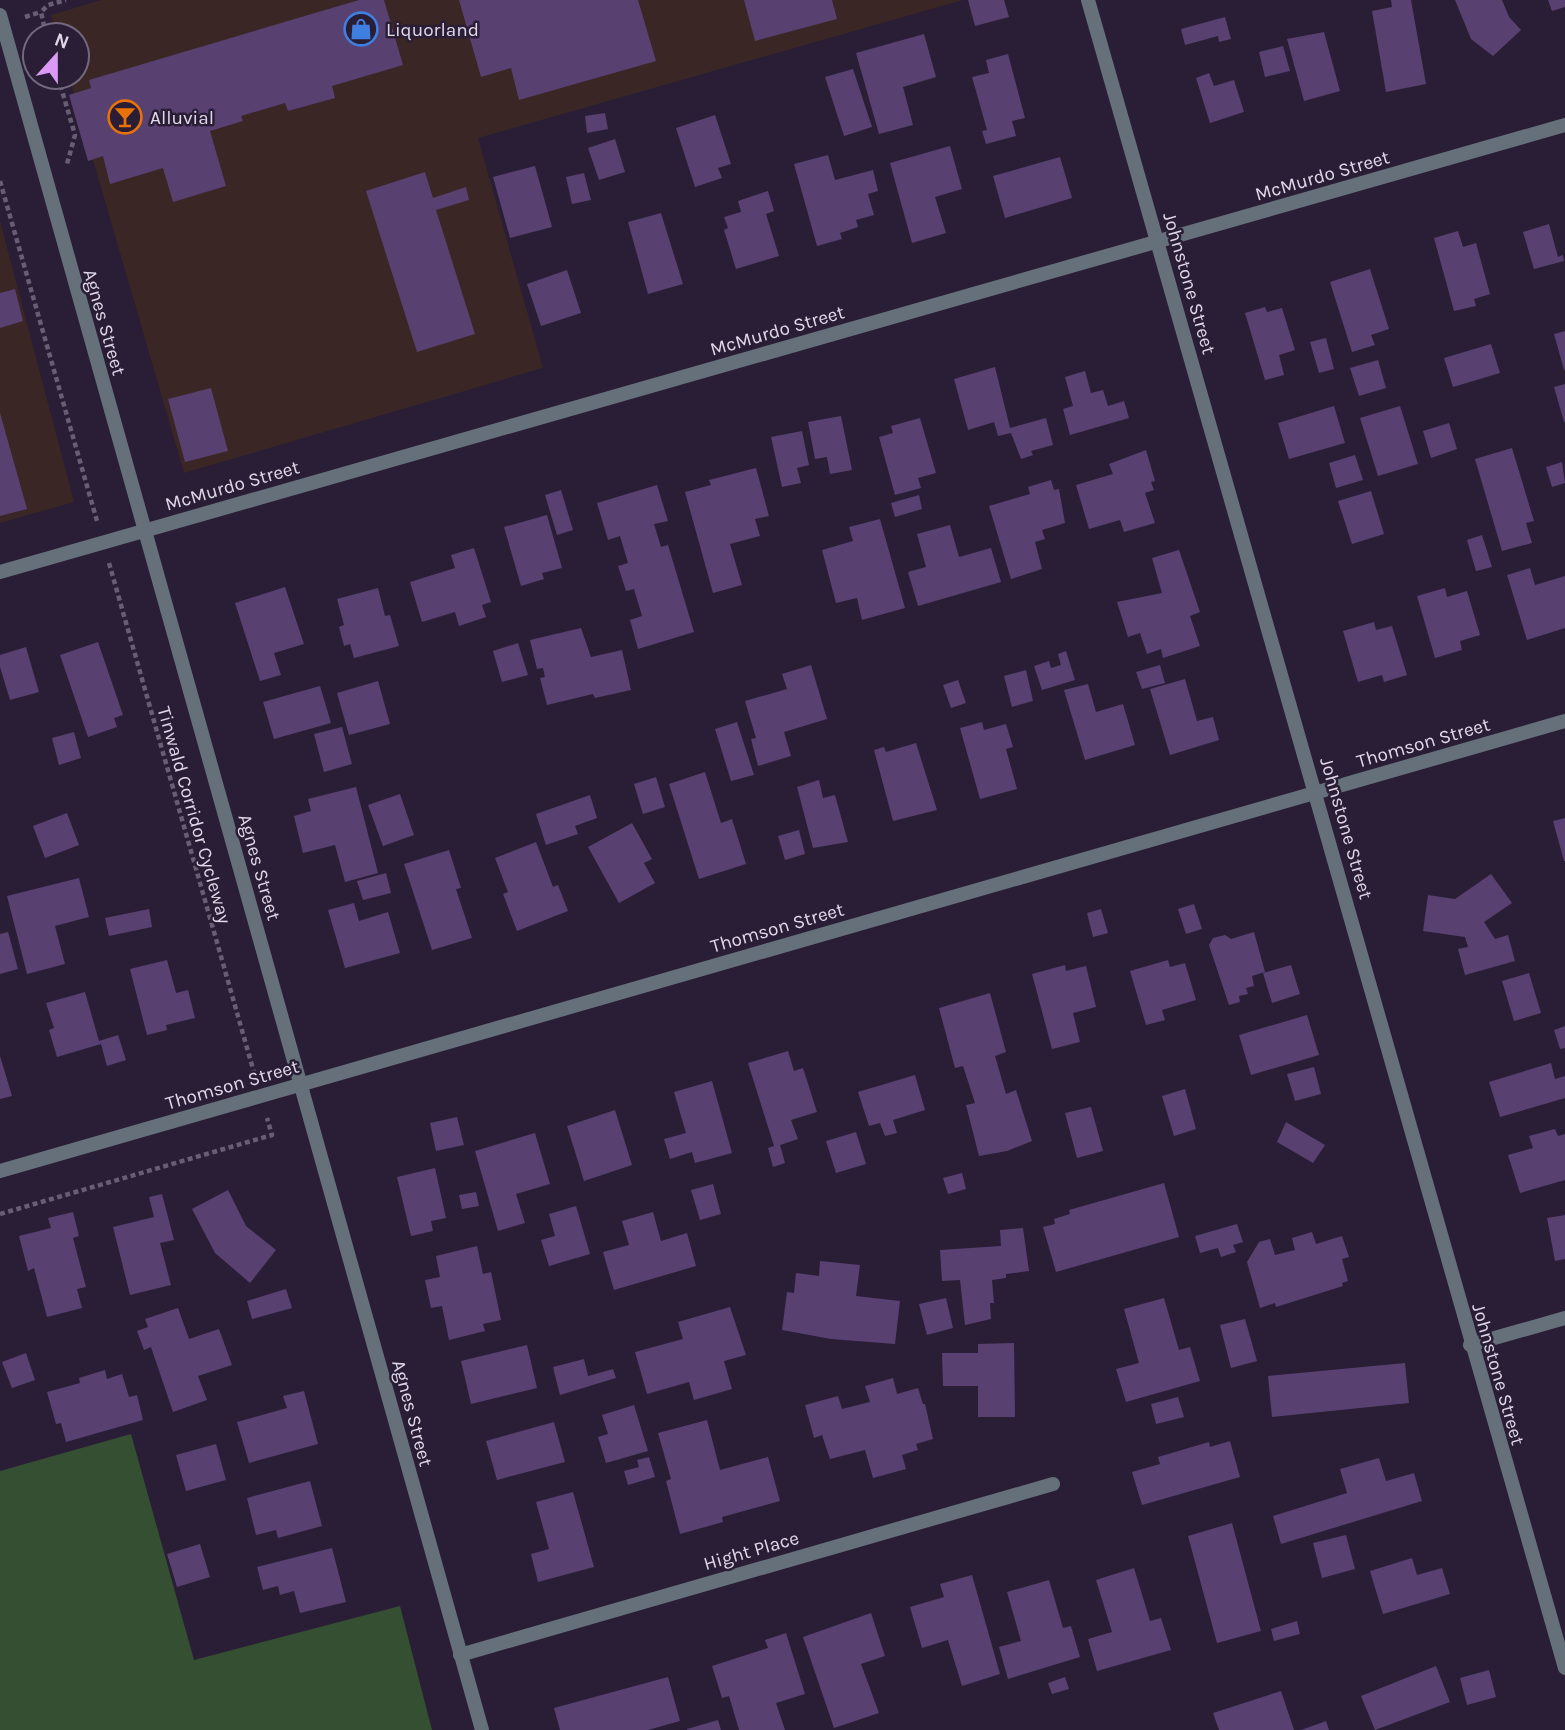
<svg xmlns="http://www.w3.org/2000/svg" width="1565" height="1730" font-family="Karla,sans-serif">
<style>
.commercial{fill:#392625}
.green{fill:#344f31}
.building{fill:#584070}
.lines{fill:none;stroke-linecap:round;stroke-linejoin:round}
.path{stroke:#685e73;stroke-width:4.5;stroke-dasharray:5 3.5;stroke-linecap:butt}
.minor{stroke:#65707a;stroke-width:14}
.labels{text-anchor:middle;stroke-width:5;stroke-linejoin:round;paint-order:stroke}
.poi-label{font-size:19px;fill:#e0d8e9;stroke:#2a1e36;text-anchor:start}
.street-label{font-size:19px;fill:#e0d8e9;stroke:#2a1e36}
</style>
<rect width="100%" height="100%" fill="#2a1e36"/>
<g class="commercial">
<polygon points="101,0 963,0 478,138 543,368 184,473 69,77 77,77 77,35 56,35 51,15"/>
<polygon points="0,221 74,502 0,523"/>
</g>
<polygon class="green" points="131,1434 194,1660 400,1606 432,1730 0,1730 0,1471"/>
<g class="building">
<polygon points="359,0 384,0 403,65 332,86 335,98 288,111 285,103 241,116 243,121 210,131 226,186 173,202 163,168 110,184 103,156 88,161 69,95 91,88 89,80"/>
<polygon points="459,0 638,0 656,61 519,100 511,68 481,77"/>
<polygon points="744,0 832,0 837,19 755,41"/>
<polygon points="968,0 1004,0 1009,17 975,26"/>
<polygon points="1391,0 1411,0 1426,84 1386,92 1372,11 1392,7"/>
<polygon points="1455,0 1502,0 1509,17 1521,30 1493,56 1471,39"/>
<polygon points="1548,0 1565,0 1565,7 1552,11"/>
<polygon points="1225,17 1231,39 1219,42 1218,36 1185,45 1181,29"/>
<polygon points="1324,32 1340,91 1304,101 1287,39"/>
<polygon points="924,34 936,77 903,87 913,125 879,134 856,53"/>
<polygon points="1283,46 1290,71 1265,77 1259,52"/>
<polygon points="1008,54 1025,118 1012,121 1016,136 986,144 982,131 987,130 972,77 989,73 986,60"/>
<polygon points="853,69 872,127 844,136 825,77"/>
<polygon points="1209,73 1214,86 1234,80 1244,112 1210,123 1196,78"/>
<polygon points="605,113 608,129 587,133 585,116"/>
<polygon points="715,115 731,164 718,168 722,178 695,187 676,128"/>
<polygon points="615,139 625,172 599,180 588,148"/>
<polygon points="950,146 962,189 935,197 946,233 912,243 890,163"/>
<polygon points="828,155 835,180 873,170 878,191 868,194 874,215 856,220 858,227 840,233 842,239 817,246 794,164"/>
<polygon points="1060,157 1072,198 1005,218 993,176"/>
<polygon points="535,166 552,227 510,238 493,177"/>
<polygon points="425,172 433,198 466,187 469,200 436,210 475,334 417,352 366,191"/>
<polygon points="584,173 591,200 572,204 566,177"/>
<polygon points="768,191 774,211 766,214 779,256 736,269 724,230 728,228 724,217 741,212 738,201"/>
<polygon points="661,213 683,284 648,294 628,222"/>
<polygon points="1549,224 1558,257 1563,255 1564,261 1534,269 1523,232"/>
<polygon points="1458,231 1463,247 1476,243 1490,294 1474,299 1476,306 1454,311 1434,238"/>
<polygon points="1370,269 1389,329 1371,335 1375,345 1352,352 1330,282"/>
<polygon points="567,270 581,313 541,326 527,284"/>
<polygon points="15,289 23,321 0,328 0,293"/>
<polygon points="1265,307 1267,312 1282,308 1295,350 1279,355 1284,375 1265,380 1245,313"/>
<polygon points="1565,331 1565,370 1564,370 1554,334"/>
<polygon points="1326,338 1334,369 1319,373 1310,342"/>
<polygon points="1491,344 1500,373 1453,387 1444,358"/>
<polygon points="1378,360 1386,388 1359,396 1350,368"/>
<polygon points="995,367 1010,428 1046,418 1053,445 1031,451 1033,455 1021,459 1011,433 998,436 994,422 968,430 954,379"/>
<polygon points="1085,371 1091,393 1103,390 1108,406 1124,401 1129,418 1070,435 1063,409 1073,406 1065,377"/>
<polygon points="1565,384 1565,422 1564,422 1554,387"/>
<polygon points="211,388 228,451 185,462 168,399"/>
<polygon points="1334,406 1345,443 1289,459 1278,423"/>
<polygon points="1400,406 1418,464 1378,476 1360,418"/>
<polygon points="0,413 27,509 0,516"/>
<polygon points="841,416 852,470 830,474 827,457 815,459 808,422"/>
<polygon points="920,418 936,473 918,478 921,488 895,495 879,437 893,433 891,426"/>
<polygon points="1449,423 1457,449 1431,458 1423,431"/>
<polygon points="802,431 809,465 797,468 801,483 782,487 771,437"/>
<polygon points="1512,448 1534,521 1526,523 1532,543 1502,551 1475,459"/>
<polygon points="1146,450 1155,481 1151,482 1154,490 1145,493 1155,523 1124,532 1120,520 1089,529 1076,485 1113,474 1109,464"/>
<polygon points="1355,455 1363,480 1336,488 1329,463"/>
<polygon points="1562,462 1565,483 1552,487 1546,467"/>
<polygon points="756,468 769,516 755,519 760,536 730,544 742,585 713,593 685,492 711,485 709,480"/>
<polygon points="1051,480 1054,490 1059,489 1065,523 1042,530 1045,539 1035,542 1042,569 1011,579 989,506 1030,494 1028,487"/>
<polygon points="657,485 668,521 654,524 661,547 668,545 694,632 638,649 630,620 642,616 634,589 626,591 618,566 628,563 620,536 608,540 597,503"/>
<polygon points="561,490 573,530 557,535 545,495"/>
<polygon points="1371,491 1384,534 1352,544 1338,501"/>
<polygon points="919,495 922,509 895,517 891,503"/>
<polygon points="547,515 562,568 542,573 544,579 521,586 504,527"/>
<polygon points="880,519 905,608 862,620 857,598 836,603 822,550 853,541 849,527"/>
<polygon points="950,525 959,557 991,548 1001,582 918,606 908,572 926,567 917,534"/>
<polygon points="1482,535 1492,567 1476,571 1467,540"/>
<polygon points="474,548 491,602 482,605 486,617 459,626 455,612 422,622 410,582 455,568 451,555"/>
<polygon points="1179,550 1200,612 1190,616 1200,646 1163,658 1161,649 1147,654 1140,633 1128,637 1117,602 1162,593 1152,558"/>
<polygon points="1530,568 1535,585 1565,576 1565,628 1527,640 1507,575"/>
<polygon points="285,587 304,644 274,653 281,675 260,681 235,603"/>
<polygon points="378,588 385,616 390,615 399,646 354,658 350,644 344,646 339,627 344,625 337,599"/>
<polygon points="1445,588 1447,597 1467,591 1480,635 1460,641 1462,650 1435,658 1417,596"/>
<polygon points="1374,622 1376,630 1392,626 1407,675 1384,682 1382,675 1358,682 1343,631"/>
<polygon points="581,628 591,657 622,650 631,690 595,698 593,694 547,705 540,678 545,677 543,668 537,669 530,640"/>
<polygon points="98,642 123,715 114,718 117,727 88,737 60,655"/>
<polygon points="518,643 528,675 502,682 493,651"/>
<polygon points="26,647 39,692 10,700 0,667 0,655"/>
<polygon points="1066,651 1075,680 1042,690 1034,666 1049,661 1051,668 1061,665 1058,654"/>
<polygon points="811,665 827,719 784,732 791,756 758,766 751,739 756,738 745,701 787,689 782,674"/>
<polygon points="1160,665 1165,683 1142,689 1136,672"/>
<polygon points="1026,670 1033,701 1012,707 1004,676"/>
<polygon points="1185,679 1197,721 1213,717 1219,740 1170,755 1150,689"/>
<polygon points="958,680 966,703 951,708 943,685"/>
<polygon points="378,681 390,724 349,735 337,693"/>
<polygon points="1088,684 1096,712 1123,704 1135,745 1085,760 1064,690"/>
<polygon points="320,686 331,723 274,739 263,702"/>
<polygon points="737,722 754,775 731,781 715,729"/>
<polygon points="982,722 984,730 1006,724 1013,747 1006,749 1017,789 980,799 960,728"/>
<polygon points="342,727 352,764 324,772 314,734"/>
<polygon points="74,732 81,758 59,765 52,738"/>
<polygon points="916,743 937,810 893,821 874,750 884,747 886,752"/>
<polygon points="705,772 721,823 732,819 746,864 699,879 669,784"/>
<polygon points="656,777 665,807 643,814 634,784"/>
<polygon points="819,780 823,798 835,795 848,842 813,848 797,787"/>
<polygon points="356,787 378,873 345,882 335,845 303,853 294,816 311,811 308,799"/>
<polygon points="400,794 414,835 383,846 368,805"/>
<polygon points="590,795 597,818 575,826 578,834 546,845 536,814"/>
<polygon points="67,813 79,845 45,858 33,826"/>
<polygon points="1565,818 1565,861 1564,861 1553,821"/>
<polygon points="632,823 652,859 644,863 655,883 619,903 588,847"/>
<polygon points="799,830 805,854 785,860 778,836"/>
<polygon points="536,842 553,887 558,885 568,911 517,931 503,894 508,892 495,858"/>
<polygon points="449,850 461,888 456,889 472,938 432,950 404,864"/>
<polygon points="386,873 391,893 363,900 357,881"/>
<polygon points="1491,874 1512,903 1484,922 1495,939 1508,935 1515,961 1465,975 1458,949 1468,947 1465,937 1423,931 1428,895 1455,899"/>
<polygon points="79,878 89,917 55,926 65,964 27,974 7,896"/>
<polygon points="354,903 359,921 388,912 400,953 345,968 328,910"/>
<polygon points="1194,904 1202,929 1186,934 1178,909"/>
<polygon points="149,909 152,927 109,936 105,918"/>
<polygon points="1101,909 1108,933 1093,937 1087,913"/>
<polygon points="8,932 18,969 0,974 0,934"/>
<polygon points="1254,932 1265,972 1252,976 1254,986 1246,988 1248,994 1239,996 1240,1002 1229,1005 1209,945 1213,938 1225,935 1231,939"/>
<polygon points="167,960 176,993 188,990 195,1018 166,1025 167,1030 147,1035 130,969"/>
<polygon points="1168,960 1170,967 1185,963 1196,1000 1162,1010 1165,1020 1146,1025 1130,971"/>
<polygon points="1065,965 1066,971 1086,966 1096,1007 1073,1013 1080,1042 1052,1049 1032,974"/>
<polygon points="1291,965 1300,994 1272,1003 1263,973"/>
<polygon points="1529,973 1541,1013 1514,1021 1502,981"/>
<polygon points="85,992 99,1041 118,1035 126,1060 107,1066 101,1044 57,1057 49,1030 54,1028 46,1003"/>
<polygon points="990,993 1006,1052 995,1056 1006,1094 1016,1090 1032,1141 1007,1151 979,1156 966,1105 975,1103 963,1066 955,1068 939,1008"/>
<polygon points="1307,1015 1319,1055 1251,1075 1239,1035"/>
<polygon points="1565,1026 1565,1048 1560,1049 1554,1030"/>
<polygon points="788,1051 794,1071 803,1068 817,1112 791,1120 798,1139 780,1145 785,1163 773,1167 768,1148 774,1146 748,1063"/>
<polygon points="0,1056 12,1096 0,1099"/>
<polygon points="1551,1063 1555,1079 1565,1076 1565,1098 1500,1117 1489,1082"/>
<polygon points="1314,1067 1321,1094 1295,1101 1287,1074"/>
<polygon points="915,1075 925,1110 893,1120 897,1133 885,1136 880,1123 869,1126 858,1092"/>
<polygon points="712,1081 732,1153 695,1163 692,1152 670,1159 664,1139 686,1133 674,1092"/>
<polygon points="1185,1089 1196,1129 1174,1136 1162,1096"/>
<polygon points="1091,1107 1103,1151 1077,1158 1065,1113"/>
<polygon points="615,1110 632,1165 584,1181 567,1126"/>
<polygon points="457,1117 464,1145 436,1151 430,1123"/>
<polygon points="1286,1122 1325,1145 1313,1163 1277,1142"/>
<polygon points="1555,1129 1558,1136 1565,1134 1565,1180 1520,1193 1508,1155 1533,1148 1529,1136"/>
<polygon points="856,1132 866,1164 836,1173 826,1141"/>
<polygon points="535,1133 550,1184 516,1194 525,1223 498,1231 475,1151"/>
<polygon points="435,1168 446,1218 431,1221 433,1231 411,1236 397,1177"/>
<polygon points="962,1173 966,1189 948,1194 943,1178"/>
<polygon points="1164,1183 1179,1237 1056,1272 1043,1227 1055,1224 1054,1219 1070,1214 1069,1210"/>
<polygon points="713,1184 721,1214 700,1220 691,1190"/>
<polygon points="228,1190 246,1226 276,1250 250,1283 215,1253 192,1209"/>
<polygon points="476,1192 479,1206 462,1209 459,1195"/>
<polygon points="162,1194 174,1240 160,1243 171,1285 130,1295 113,1227 154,1217 149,1197"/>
<polygon points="576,1206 590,1254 549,1266 541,1240 555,1236 549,1214"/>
<polygon points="73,1212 79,1236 73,1238 86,1287 77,1289 82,1308 47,1317 34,1268 28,1271 19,1236 51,1228 48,1218"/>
<polygon points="653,1212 661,1241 687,1233 696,1266 614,1290 603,1252 629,1245 622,1221"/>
<polygon points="1565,1215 1565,1259 1555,1261 1547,1218"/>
<polygon points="1237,1224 1243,1242 1233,1245 1236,1252 1221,1257 1218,1248 1200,1253 1195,1236"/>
<polygon points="1023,1228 1029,1271 1006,1274 1006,1278 992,1280 994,1303 990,1303 991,1319 965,1325 960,1280 942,1281 940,1250 1001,1246 1000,1230"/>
<polygon points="1312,1232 1316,1244 1342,1236 1349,1257 1342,1259 1348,1281 1342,1283 1343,1286 1276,1307 1275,1303 1260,1308 1247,1262 1259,1242 1270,1239 1275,1255 1295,1250 1292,1238"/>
<polygon points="477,1246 483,1274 491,1272 501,1320 483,1324 485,1331 449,1340 442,1306 431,1308 425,1280 440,1277 436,1256"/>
<polygon points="820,1261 860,1265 856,1296 900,1301 895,1344 831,1339 782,1330 787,1292 794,1293 796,1273 819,1276"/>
<polygon points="286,1289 292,1308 252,1319 247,1301"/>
<polygon points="946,1298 953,1328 927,1335 919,1304"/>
<polygon points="1164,1298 1179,1350 1190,1347 1200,1381 1126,1402 1116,1369 1139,1363 1124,1309"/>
<polygon points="730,1307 746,1355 724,1361 732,1389 694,1400 689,1382 647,1394 635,1352 683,1339 678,1322"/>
<polygon points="178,1308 189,1339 219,1329 232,1365 198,1376 207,1400 173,1412 151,1347 144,1350 137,1331 148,1327 145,1319"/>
<polygon points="1245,1319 1257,1361 1231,1368 1220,1325"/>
<polygon points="1014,1343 1015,1417 978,1417 978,1386 943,1386 942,1353 978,1353 978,1344"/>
<polygon points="527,1345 537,1388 471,1404 461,1361"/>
<polygon points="26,1353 35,1380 12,1388 2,1362"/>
<polygon points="584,1359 588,1376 613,1369 616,1378 560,1395 553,1367"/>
<polygon points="1405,1363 1409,1403 1272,1417 1268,1376"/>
<polygon points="105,1370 107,1379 122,1374 129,1397 137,1395 143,1420 66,1442 61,1423 56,1424 47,1392 80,1383 79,1378"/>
<polygon points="893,1378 897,1394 918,1388 923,1404 925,1404 933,1439 916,1444 918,1450 902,1455 906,1469 873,1478 865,1450 830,1459 822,1435 814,1438 805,1405 838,1396 842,1409 870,1402 865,1386"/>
<polygon points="304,1391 318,1444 249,1463 237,1422 287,1408 283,1396"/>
<polygon points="1178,1397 1184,1417 1156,1424 1151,1404"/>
<polygon points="634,1405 648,1451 606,1463 598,1437 608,1434 602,1415"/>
<polygon points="707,1420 720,1470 768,1457 780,1501 722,1517 723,1522 680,1534 666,1481 671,1479 658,1433"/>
<polygon points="554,1422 565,1462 497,1480 486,1441"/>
<polygon points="1230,1441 1240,1477 1142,1505 1132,1472 1160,1464 1158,1457 1209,1442 1210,1447"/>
<polygon points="216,1444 226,1480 186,1491 176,1455"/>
<polygon points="649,1457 655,1477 628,1485 624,1471 639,1467 637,1460"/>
<polygon points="1379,1458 1386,1481 1414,1473 1422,1501 1281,1544 1273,1516 1347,1493 1340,1469"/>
<polygon points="310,1481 322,1526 278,1538 276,1530 256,1535 247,1498"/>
<polygon points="573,1492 594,1567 538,1582 531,1554 549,1549 536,1502"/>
<polygon points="1232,1523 1261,1631 1217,1643 1188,1536"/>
<polygon points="1346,1535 1355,1569 1322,1578 1313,1543"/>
<polygon points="200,1544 210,1577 177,1587 167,1554"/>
<polygon points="332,1548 346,1602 300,1613 294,1591 280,1595 278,1586 263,1590 257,1567"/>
<polygon points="1412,1558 1417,1575 1442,1568 1450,1594 1383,1614 1370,1571"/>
<polygon points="1134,1568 1150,1621 1161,1618 1171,1650 1097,1671 1088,1639 1112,1632 1096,1580"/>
<polygon points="972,1575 1000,1674 962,1686 948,1640 922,1648 910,1607 944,1597 940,1584"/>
<polygon points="1049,1580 1063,1628 1071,1626 1080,1657 1008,1679 999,1647 1021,1641 1007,1592"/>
<polygon points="871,1613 885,1656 861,1664 879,1713 834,1728 803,1637"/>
<polygon points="1297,1621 1300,1634 1274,1641 1271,1629"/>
<polygon points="786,1633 805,1694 776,1703 785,1730 739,1730 729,1696 722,1698 712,1666 768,1648 765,1640"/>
<polygon points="1436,1666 1450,1702 1375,1730 1361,1696"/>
<polygon points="1489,1670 1496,1697 1467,1705 1460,1678"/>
<polygon points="668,1677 680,1721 648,1730 560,1730 554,1708"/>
<polygon points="1065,1677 1069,1689 1052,1694 1048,1683"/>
<polygon points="1281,1691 1294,1730 1219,1730 1213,1713"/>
<polygon points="718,1720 721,1730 687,1730 687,1729"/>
<polygon points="1326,1721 1329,1730 1301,1730"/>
</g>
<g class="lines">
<g class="path">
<polyline points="25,17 41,12"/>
<polyline points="46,35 41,12 48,5 66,0"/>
<polyline points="58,77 75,135 67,164"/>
<polyline points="0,181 97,521"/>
<polyline points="109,563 255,1076"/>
<polyline points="0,1214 272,1135 267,1118"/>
</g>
<g class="minor">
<polyline points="1088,0 1565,1668"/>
<polyline points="0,15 482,1730"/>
<polyline points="0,572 1565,125"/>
<polyline points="0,1171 1565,721"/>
<polyline points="1470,1345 1565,1318"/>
<polyline points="460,1655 1053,1484"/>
</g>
</g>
<defs>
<symbol id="shop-ring" viewBox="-11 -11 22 22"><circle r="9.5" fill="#2a1e36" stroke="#3f7fe0" stroke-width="1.5"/><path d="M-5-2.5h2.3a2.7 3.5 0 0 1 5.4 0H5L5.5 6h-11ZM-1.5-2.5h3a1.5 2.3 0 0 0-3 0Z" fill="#3f7fe0"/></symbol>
<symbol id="bar-ring" viewBox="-11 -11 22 22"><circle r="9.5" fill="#2a1e36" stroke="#e8710a" stroke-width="1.5"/><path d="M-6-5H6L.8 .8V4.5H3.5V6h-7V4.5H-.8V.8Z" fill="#e8710a"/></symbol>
</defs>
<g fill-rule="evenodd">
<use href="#shop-ring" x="342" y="10" width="38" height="38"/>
<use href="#bar-ring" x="106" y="98" width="38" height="38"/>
</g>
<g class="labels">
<g class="poi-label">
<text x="386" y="36">Liquorland</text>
<text x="150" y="124">Alluvial</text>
</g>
<g class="street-label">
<text transform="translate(1322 175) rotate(-16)" y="7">McMurdo Street</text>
<text transform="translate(1190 283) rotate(74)" y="7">Johnstone Street</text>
<text transform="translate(105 322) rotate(74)" y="7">Agnes Street</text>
<text transform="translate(777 330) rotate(-16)" y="7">McMurdo Street</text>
<text transform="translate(232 485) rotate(-16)" y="7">McMurdo Street</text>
<text transform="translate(1423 742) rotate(-16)" y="7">Thomson Street</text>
<text transform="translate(195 815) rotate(74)" y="7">Tinwald Corridor Cycleway</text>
<text transform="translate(1347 828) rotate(74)" y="7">Johnstone Street</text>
<text transform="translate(260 867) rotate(74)" y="7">Agnes Street</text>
<text transform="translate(777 927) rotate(-16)" y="7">Thomson Street</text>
<text transform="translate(232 1084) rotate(-16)" y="7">Thomson Street</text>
<text transform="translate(1499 1374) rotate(74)" y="7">Johnstone Street</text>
<text transform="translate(413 1413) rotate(75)" y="7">Agnes Street</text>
<text transform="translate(751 1550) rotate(-16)" y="7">Hight Place</text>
</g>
</g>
<g transform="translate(56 56) rotate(21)"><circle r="33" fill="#2a1e36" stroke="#73687e" stroke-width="2"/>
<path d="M0-5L12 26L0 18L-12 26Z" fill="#da9af6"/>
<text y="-10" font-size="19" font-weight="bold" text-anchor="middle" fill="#e0d8e9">N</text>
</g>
</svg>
